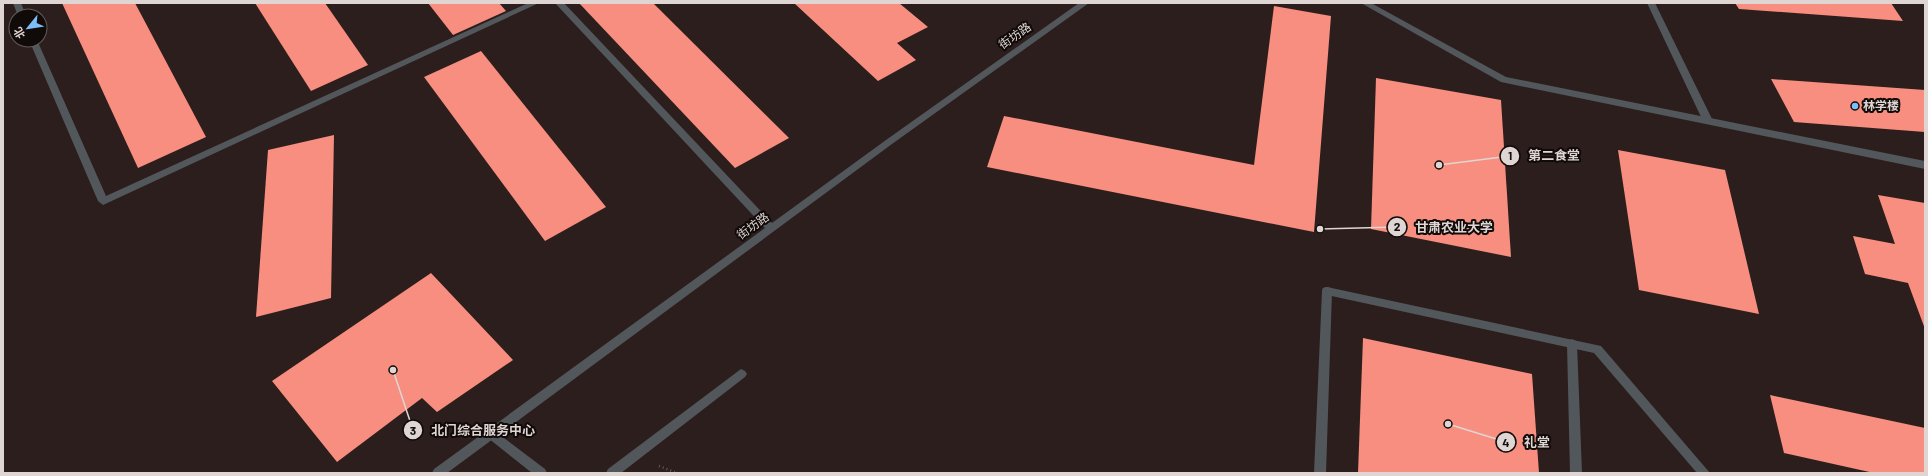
<svg xmlns="http://www.w3.org/2000/svg" width="1928" height="476" font-family="Barlow,'Noto Sans SC',sans-serif">
<style>
.building{fill:#f78e7f}
.lines{fill:none;stroke-linecap:round;stroke-linejoin:round}
.path{stroke:#655957;stroke-width:2.5;stroke-dasharray:1 3;stroke-linecap:butt}
.lane{fill:#52575b;fill-rule:evenodd}
.street{fill:#52575b;fill-rule:evenodd}
.poi-dot{fill:#7cbef9;stroke:#100a09;stroke-width:1.5}
.labels{text-anchor:middle;stroke-width:4;stroke-linejoin:round;paint-order:stroke}
.street-label{font-size:12px;fill:#dfd6d4;stroke:#100a09}
.poi-label{font-size:12px;font-weight:bold;fill:#dfd6d4;stroke:#100a09;text-anchor:start}
.leader{fill:none;stroke:#dfd6d4;stroke-width:1.5}
.callout-dot{fill:#dfd6d4;stroke:#100a09;stroke-width:1.5}
.mark-label{font-size:12px;text-anchor:middle;font-weight:bold;fill:#111}
.callout-label{font-size:13px;text-anchor:middle;font-weight:bold;fill:#dfd6d4;stroke:#100a09;stroke-width:4;stroke-linejoin:round;paint-order:stroke}
</style>
<rect width="100%" height="100%" fill="#2c1e1c"/>
<g class="building">
<polygon points="62,3 135,3 206,137 138,168"/>
<polygon points="255,3 325,3 368,65 311,91"/>
<polygon points="428,3 499,3 506,11 453,35"/>
<polygon points="579,3 653,3 789,138 735,168"/>
<polygon points="794,3 899,3 928,27 897,43 916,60 878,81"/>
<polygon points="1735,3 1891,3 1903,21 1739,9"/>
<polygon points="1274,6 1331,16 1314,232 987,167 1004,116 1254,165"/>
<polygon points="481,51 606,207 545,241 424,77"/>
<polygon points="1376,78 1501,100 1511,257 1371,229"/>
<polygon points="1771,79 1925,90 1925,132 1794,122"/>
<polygon points="334,135 331,298 256,317 268,150"/>
<polygon points="1618,150 1725,170 1759,314 1639,290"/>
<polygon points="1878,195 1925,203 1925,329 1908,283 1865,274 1853,236 1895,244"/>
<polygon points="431,273 513,360 437,412 422,398 337,462 272,381"/>
<polygon points="1363,338 1532,374 1539,473 1358,473"/>
<polygon points="1770,395 1925,428 1925,473 1874,473 1784,453"/>
</g>
<g class="lines">
<polyline class="path" points="659,466 677,473"/>
<g class="lane">
<polygon points="1647,3 1655,3 1713,121 1711,123 1705,123 1703,121"/>
<polygon points="1327,287 1331,288 1332,291 1326,473 1314,473 1322,291 1323,288"/>
<polygon points="1572,339 1576,341 1577,344 1582,473 1570,473 1567,344 1568,341"/>
<polygon points="741,369 745,371 747,374 745,377 621,473 606,473 608,469"/>
<polygon points="492,429 545,469 547,473 532,473 488,438 486,434 488,430"/>
</g>
<g class="street">
<polygon points="13,3 21,3 26,16 18,16"/>
<polygon points="528,3 539,3 103,205 98,201 29,40 37,40 106,196"/>
<polygon points="555,3 564,3 772,223 886,140 1079,3 1089,3 892,144 447,473 432,473 434,469 765,228"/>
<polygon points="1361,3 1371,3 1506,77 1925,161 1925,169 1501,82"/>
<polygon points="1327,287 1601,346 1710,473 1697,473 1594,353 1327,295 1323,294 1322,291 1323,288"/>
</g>
</g>
<circle class="poi-dot" cx="1855" cy="106" r="4"/>
<g class="labels">
<g class="street-label">
<text transform="translate(1015 36) rotate(-35)" y="4">街坊路</text>
<text transform="translate(753 226) rotate(-36)" y="4">街坊路</text>
</g>
<g class="poi-label">
<text x="1863" y="110">林学楼</text>
</g>
</g>
<path class="leader" d="M1439 165L1510 156M1320 229L1397 227M393 370L413 430M1448 424L1506 442"/>
<g class="callout-dot">
<circle cx="1439" cy="165" r="4"/>
<circle cx="1320" cy="229" r="4"/>
<circle cx="393" cy="370" r="4"/>
<circle cx="1448" cy="424" r="4"/>
<circle cx="1510" cy="156" r="10"/>
<circle cx="1397" cy="227" r="10"/>
<circle cx="413" cy="430" r="10"/>
<circle cx="1506" cy="442" r="10"/>
</g>
<g class="mark-label">
<text x="1510" y="160">1</text>
<text x="1397" y="231">2</text>
<text x="413" y="435">3</text>
<text x="1506" y="447">4</text>
</g>
<g class="callout-label">
<text x="1554" y="160">第二食堂</text>
<text x="1454" y="232">甘肃农业大学</text>
<text x="483" y="435">北门综合服务中心</text>
<text x="1537" y="447">礼堂</text>
</g>
<rect width="1928" height="476" fill="none" stroke="#dfd6d4" stroke-width="8"/>
<g transform="translate(28 28) rotate(240)"><circle r="19" fill="#100a09" stroke="#635c5a"/>
<path d="M0-3L7 15L0 10L-7 15Z" fill="#7cbef9"/>
<text y="-6" font-size="11" font-weight="bold" text-anchor="middle" fill="#dfd6d4">北</text>
</g>
</svg>
